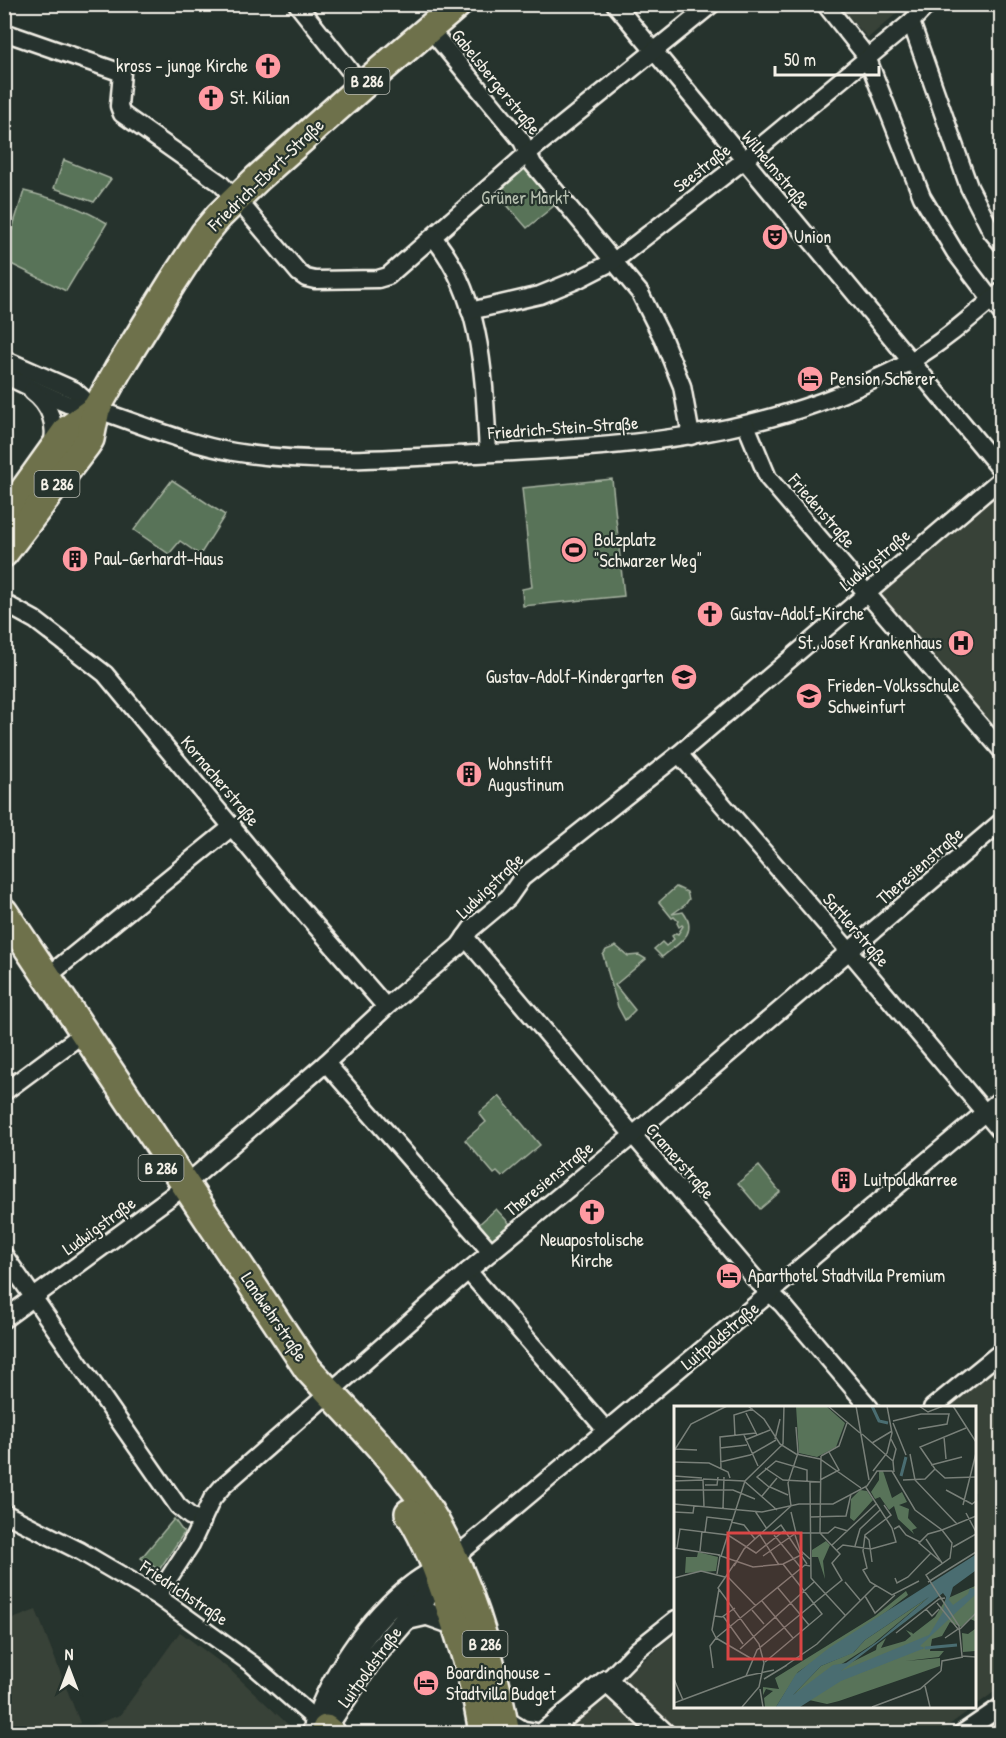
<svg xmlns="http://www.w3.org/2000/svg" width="1006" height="1738" font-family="'Patrick Hand',sans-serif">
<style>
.built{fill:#394238}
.green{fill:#587359;stroke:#a6b2a0;stroke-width:1.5}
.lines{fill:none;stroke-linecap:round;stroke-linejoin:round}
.minor-casing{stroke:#f4f1e8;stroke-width:21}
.tertiary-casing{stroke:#f4f1e8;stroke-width:26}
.primary-casing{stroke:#f4f1e8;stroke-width:32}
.minor{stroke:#26332d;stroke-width:16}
.tertiary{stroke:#26332d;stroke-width:21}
.primary{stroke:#6e714b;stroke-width:27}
.labels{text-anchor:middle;stroke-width:4.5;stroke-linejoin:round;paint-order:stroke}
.shield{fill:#26332d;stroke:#b6b8b0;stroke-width:1.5}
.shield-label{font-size:16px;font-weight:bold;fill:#f4f1e8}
.poi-label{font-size:18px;fill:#f4f1e8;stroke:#26332d;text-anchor:start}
.street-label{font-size:18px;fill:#f4f1e8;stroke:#26332d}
.park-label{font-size:18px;fill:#b6bfaf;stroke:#26332d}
.inset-river{fill:none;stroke:#4a6d71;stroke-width:3}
.inset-road{fill:none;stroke:#787f78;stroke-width:1.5}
.view{fill:#da4645;fill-opacity:0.15;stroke:#da4645;stroke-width:3}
.inset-edge{fill:none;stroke:#f4f1e8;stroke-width:3}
</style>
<rect width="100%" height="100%" fill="#26332d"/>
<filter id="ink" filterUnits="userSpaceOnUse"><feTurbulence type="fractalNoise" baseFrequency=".0167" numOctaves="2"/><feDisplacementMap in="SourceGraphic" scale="12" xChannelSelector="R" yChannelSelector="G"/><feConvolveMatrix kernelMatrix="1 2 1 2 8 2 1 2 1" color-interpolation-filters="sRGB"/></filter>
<g filter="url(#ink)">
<g class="built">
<polygon points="838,5 890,5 897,13 868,38"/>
<polygon points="1001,484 1001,742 878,591"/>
<polygon points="1001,1363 1001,1687 938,1733 556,1734 676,1633 676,1706 974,1706 974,1408 947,1408"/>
<polygon points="36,1610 80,1723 52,1733 5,1733 5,1622"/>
<polygon points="180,1632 229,1669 297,1733 72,1733 120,1715"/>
</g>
<g class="green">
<polygon points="64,160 111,179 94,202 54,188"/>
<polygon points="523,167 555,205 527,228 494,190"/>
<path d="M24,191C53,198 82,208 107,223L66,291L5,261V252Z"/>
<polygon points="612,479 624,596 523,606 522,589 532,587 522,488"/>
<polygon points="172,480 225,515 200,555 180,541 169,554 134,530"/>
<path d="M676,887L687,892L689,899L685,905L672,914L683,912C700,934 677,944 662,957L654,949L662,942L666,946L674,939L672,936L676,933L678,934L683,926L682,925L679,927L677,923L678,921L674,917L672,918L659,902Z"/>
<polygon points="616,946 628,956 639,955 646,959 615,985 635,1010 625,1020 618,1007 603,955 606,950"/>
<polygon points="499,1096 540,1145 502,1177 497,1172 494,1174 465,1140 486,1122 479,1113"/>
<polygon points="759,1166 780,1192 760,1209 738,1183"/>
<polygon points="496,1209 511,1225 496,1238 492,1239 478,1225"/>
<polygon points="174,1519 184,1533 159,1570 141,1558"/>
</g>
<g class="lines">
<defs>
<g id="minor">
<polyline points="297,4 362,86"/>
<polyline points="615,4 1002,471"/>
<polyline points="825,4 867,57 922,197 955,252 1002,314"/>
<polyline points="911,22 969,187 992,232 1002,244"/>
<polyline points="429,28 522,141 533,164 640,293 663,339 682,386 691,436"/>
<polyline points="4,32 122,73 119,106 122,114 220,183 247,211 299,273 306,278 315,280 378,279 388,276 528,153 712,4"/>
<path d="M433,237C483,297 484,379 488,453"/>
<polyline points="470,311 540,295 579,279 614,261 743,161 911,22 928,4"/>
<polyline points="4,359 74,390 95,409"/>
<path d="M4,375C25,385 46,395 67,404C77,407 88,407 98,410C143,425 187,444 234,452C313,465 396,458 476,454C612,447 752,440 877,378C889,372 903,367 914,359C946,340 973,315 1002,291"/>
<path d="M32,391C51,405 57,426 52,448"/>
<polyline points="746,425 768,478 1002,751"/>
<polyline points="4,603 35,620 105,674 275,879 386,1007"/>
<polyline points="679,754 850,952 1002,1133"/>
<polyline points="465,937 756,1280 782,1304 870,1408"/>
<polyline points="48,976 233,826"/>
<polyline points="326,1063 491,1252"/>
<polyline points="4,1092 85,1032"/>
<polyline points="4,1255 178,1506 190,1516 202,1522"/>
<polyline points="468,1271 606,1430"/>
<polyline points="4,1319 177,1192 326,1063 386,1007 459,946 471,929 508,898 522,878 679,754 1002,478"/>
<polyline points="932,1408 1002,1351"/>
<polyline points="4,1513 80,1551 157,1596 253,1665 325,1728"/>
<polyline points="454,1558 1002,1098"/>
<polyline points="157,1596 191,1544 212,1499 223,1486 468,1271 632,1136 1002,821"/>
<polyline points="607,1681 637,1650 676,1619"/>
<polyline points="961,1734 1002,1706"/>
</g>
<g id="tertiary">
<polyline points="405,1619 427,1614 455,1624"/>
<polyline points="504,1721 522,1732 534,1734"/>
<path d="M313,1734C326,1682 371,1617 414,1585C425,1576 438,1571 449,1562"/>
<polyline points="321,1734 369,1662 425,1597 438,1571"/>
<polyline points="543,1734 607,1681 664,1734"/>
</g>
<g id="primary">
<polyline points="4,518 67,430 96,409"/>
<polyline points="4,553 86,445 90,439 96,409 118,370 172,283 204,234 219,216 258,178 362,86 458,4"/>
<path d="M4,912L308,1369C347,1412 391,1454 424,1503C468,1571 491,1655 506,1734"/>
<path d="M409,1513C428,1542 439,1575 450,1607C464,1649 477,1690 483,1734"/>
<polyline points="326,1729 332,1734"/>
</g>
</defs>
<use href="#minor" class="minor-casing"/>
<use href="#tertiary" class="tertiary-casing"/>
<use href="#primary" class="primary-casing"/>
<use href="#minor" class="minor"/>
<use href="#tertiary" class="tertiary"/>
<use href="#primary" class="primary"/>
</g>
</g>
<defs>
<symbol id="church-disc" viewBox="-11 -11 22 22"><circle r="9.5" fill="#ff9aa2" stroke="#26332d"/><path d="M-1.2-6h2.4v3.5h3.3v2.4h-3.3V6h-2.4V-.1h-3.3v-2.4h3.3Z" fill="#111"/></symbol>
<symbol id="theatre-disc" viewBox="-11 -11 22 22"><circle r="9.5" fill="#ff9aa2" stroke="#26332d"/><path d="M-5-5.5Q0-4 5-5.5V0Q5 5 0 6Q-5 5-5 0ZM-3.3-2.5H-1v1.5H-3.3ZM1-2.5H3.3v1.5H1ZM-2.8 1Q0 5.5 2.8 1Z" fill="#111"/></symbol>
<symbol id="hotel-disc" viewBox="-11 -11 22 22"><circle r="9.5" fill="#ff9aa2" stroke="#26332d"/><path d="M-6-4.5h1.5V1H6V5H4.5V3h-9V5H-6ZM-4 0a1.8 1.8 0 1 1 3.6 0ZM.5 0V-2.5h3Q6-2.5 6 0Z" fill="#111"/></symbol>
<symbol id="stadium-disc" viewBox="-11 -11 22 22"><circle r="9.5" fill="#ff9aa2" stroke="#26332d"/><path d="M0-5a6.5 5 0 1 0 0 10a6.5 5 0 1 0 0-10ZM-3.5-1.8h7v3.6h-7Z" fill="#111"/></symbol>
<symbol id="building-disc" viewBox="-11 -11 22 22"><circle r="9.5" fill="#ff9aa2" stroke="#26332d"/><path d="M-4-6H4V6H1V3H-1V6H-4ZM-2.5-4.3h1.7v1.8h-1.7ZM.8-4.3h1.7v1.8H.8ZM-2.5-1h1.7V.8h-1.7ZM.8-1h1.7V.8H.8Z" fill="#111"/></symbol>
<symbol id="hospital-disc" viewBox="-11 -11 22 22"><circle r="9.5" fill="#ff9aa2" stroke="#26332d"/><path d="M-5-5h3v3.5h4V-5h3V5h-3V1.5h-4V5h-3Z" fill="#111"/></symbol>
<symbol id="school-disc" viewBox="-11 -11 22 22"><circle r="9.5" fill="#ff9aa2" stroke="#26332d"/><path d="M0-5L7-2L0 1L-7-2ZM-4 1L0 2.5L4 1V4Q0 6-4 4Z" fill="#111"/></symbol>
</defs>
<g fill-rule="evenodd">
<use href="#church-disc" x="253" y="51" width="30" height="30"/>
<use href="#church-disc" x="196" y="83" width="30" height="30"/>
<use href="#theatre-disc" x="760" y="222" width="30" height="30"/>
<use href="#hotel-disc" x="795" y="364" width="30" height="30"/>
<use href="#stadium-disc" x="559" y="535" width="30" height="30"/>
<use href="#building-disc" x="60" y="544" width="30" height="30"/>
<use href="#church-disc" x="695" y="599" width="30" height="30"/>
<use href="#hospital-disc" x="946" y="628" width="30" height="30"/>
<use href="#school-disc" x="669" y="662" width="30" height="30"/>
<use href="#school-disc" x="794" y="681" width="30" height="30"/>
<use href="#building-disc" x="454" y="759" width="30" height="30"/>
<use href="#building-disc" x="829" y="1165" width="30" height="30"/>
<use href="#church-disc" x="577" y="1197" width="30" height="30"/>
<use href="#hotel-disc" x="714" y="1261" width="30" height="30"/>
<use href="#hotel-disc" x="411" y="1668" width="30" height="30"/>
</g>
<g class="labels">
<g class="shield">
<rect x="344.5" y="68" width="45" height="26" rx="4.5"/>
<rect x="34.5" y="471" width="45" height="26" rx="4.5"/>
<rect x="138.5" y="1155" width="45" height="26" rx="4.5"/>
<rect x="462.5" y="1631" width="45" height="26" rx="4.5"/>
</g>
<g class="shield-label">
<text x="367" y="87">B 286</text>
<text x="57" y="490">B 286</text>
<text x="161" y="1174">B 286</text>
<text x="485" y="1650">B 286</text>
</g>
<g class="poi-label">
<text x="248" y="72" text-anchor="end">kross - junge Kirche</text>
<text x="230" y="104">St. Kilian</text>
<text x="794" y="243">Union</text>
<text x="830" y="385">Pension Scherer</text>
<text x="594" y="546">Bolzplatz<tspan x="594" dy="21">"Schwarzer Weg"</tspan></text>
<text x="94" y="565">Paul-Gerhardt-Haus</text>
<text x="730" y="620">Gustav-Adolf-Kirche</text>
<text x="942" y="649" text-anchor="end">St. Josef Krankenhaus</text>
<text x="664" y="683" text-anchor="end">Gustav-Adolf-Kindergarten</text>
<text x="828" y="692">Frieden-Volksschule<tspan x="828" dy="21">Schweinfurt</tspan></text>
<text x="488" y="770">Wohnstift<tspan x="488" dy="21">Augustinum</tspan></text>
<text x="864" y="1186">Luitpoldkarree</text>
<text x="592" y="1246" text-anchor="middle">Neuapostolische<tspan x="592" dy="21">Kirche</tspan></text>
<text x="748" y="1282">Aparthotel Stadtvilla Premium</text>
<text x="446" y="1679">Boardinghouse -<tspan x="446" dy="21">Stadtvilla Budget</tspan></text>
</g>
<g class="street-label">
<text transform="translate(496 82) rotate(51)" y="6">Gabelsbergerstraße</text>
<text transform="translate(702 168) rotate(-38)" y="6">Seestraße</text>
<text transform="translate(776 170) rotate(50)" y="6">Wilhelmstraße</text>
<text transform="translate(266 175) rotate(-44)" y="6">Friedrich-Ebert-Straße</text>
<text transform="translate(563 428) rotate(-4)" y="6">Friedrich-Stein-Straße</text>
<text transform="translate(822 511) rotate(49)" y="6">Friedenstraße</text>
<text transform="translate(875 560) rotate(-40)" y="6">Ludwigstraße</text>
<text transform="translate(220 781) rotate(50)" y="6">Kornacherstraße</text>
<text transform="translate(920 866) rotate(-41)" y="6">Theresienstraße</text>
<text transform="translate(490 886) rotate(-44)" y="6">Ludwigstraße</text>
<text transform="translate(856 930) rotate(49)" y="6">Sattlerstraße</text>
<text transform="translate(680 1161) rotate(49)" y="6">Cramerstraße</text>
<text transform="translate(549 1179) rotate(-39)" y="6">Theresienstraße</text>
<text transform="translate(99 1226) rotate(-36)" y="6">Ludwigstraße</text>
<text transform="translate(274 1317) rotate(56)" y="6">Landwehrstraße</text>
<text transform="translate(720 1336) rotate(-40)" y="6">Luitpoldstraße</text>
<text transform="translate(184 1593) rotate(34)" y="6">Friedrichstraße</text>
<text transform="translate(370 1667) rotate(-54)" y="6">Luitpoldstraße</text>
</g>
<g class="park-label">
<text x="525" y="204">Grüner Markt</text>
</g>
</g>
<g transform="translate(674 1406)">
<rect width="302" height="302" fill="#26332d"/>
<path d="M122,0H152L171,17L162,41L143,51L125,47ZM205,65H209L218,92L228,86L233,96L225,99L235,103L234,112L243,122L238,124L240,128L224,113L220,100L215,104L206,91L201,93L197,86L205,74ZM186,84L193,85L199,94L180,115L176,112L177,93ZM152,135L156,139L149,155L151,173L144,151H138V144ZM24,146L44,151L42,165L11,167L12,151H23ZM301,180V215L296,213L287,221L276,216L268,230L258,233L256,245H270L265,251L232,255L266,252V260L165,295L153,298L135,294L174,258L202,244L203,239L212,232L207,242L231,235L237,230L232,224L238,227L233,220L239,228L261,211L272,193ZM232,185L234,189L212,206L124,266L102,301H91L90,292L99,285L92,283L89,289V281L105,283L101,272L201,210ZM255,191L199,238L119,289L147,260L180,246L191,234ZM301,223V245L289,246L288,227L294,228Z" fill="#587359"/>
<path d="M301,149V165L279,181L275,194L279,199L294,188L296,182L301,183V189L246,240L251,242L167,275L126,301H102L122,268L155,242ZM269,187L272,191L269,206L255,229L167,265ZM255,191L204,235L172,257L159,259L119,289L147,260L179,247L191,234Z" fill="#4a6d71" fill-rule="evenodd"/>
<path class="inset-river" d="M198,0L205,15L214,17M227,70L232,51M251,242L283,239"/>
<path class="inset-road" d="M74,0L90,13L106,38L122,48L146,53L187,82M154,0L186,27M182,0L195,74M245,0L254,6L269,0M279,0L302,36M72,7L83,29M219,15L247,8H275L273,18L244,23M219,17L232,49M292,22L246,41L261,63L271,72L302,71M188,28L219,55L220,66M70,29L84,60M61,30L60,9L79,3M270,31L272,53M101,33L106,13M217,33L222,43L219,55M71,34L96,24M198,37L218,25M46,42L73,39M1,43L23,44M0,45L17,18L53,0M236,48L241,74L283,118M147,50L165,40L173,17M0,56L35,57L54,66L56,72M46,56L76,49L102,34M257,59L288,51M47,62L46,31L82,27M91,62L109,74L146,76M199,65L213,47L218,27L213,0M0,70L28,72M29,73L70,75L103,104M29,74L30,101M146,74L165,64L155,46M229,74L251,73L261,63M0,75L29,74M136,76L137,172L171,209M31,79H43L44,71M95,81L83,71L102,55L133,64V76M96,81L114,89M0,84H59L81,93M272,84L298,98L302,95M88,90L103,72M0,98L88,106L125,98H159L193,80L203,65H218L241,104L268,124L278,137L276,152L252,169L285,220L288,250L302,251M210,99L217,109L191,129L189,145L193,162L189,164L196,176L218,189L245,175M289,99L302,47M117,100L114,77L124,47L122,21M49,102L50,71M81,105L93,123M0,106L19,107L20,100M117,106L122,127M292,107L302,126M136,111L172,110L177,88M57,116L70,119L81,133M220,123L225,120L232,129L246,136M268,124L302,110M31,126L33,111L58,114M98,126L107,119L133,158M86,129L105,159M100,129L127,162M121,129L126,144L136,153M191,130L195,134L198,156M252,133L268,157M158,139L202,98M181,140L186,123L206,104M279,141L302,128M0,142L46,149M3,142L6,123L54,129L82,147L111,124M163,144L169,139L197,143L222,136L218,122L191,80M26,145L28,125M44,149L79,161L109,158L129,148M47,150L71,75L109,38L110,0M89,150L122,127H154L161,121L174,125M266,155L245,137L254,128L268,124M61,157L44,182L85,238L90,257L85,281L68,301M60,160L70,143L117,100M43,168L46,150M53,170L82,200M0,172L27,165L51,171M221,172L223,177L234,171L257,147M171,176L186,194M254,176L302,146M104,182L135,219M191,190L201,207L221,189M88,195L119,232M263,197L284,223L271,232M252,203L258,210L265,203M78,204L90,218M40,210L48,211L61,202M49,210L69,238M286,223L302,207M222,227L265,193L271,192M42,232L38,224L45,183M42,232L78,253M66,243L140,176M91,256L148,208L109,158M111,260L143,238L202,179M39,262L36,240L42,232L131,159L136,160M267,265L268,255L289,251M72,270L83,244L168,174L158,157L166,148L146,127L147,50M0,273L9,294M90,273L113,259M251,280L256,301M86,283L89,301M0,297L72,270L100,264M198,301L246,283L267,265"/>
<path class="view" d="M54,127H127V253H54Z"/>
<rect width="302" height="302" class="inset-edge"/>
</g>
<rect width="1006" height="1738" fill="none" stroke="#26332d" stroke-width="24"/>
<rect x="12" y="12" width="982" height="1714" fill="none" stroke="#f4f1e8" stroke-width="2" filter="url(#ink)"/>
<g transform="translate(69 1669)" stroke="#26332d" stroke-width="4.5" paint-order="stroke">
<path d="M0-4.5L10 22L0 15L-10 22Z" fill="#f4f1e8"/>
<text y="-9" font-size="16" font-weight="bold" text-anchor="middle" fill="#f4f1e8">N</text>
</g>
<path d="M775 66v9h104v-9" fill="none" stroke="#f4f1e8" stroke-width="3"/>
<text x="784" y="66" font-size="18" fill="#f4f1e8" stroke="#26332d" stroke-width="4.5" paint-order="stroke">50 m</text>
</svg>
